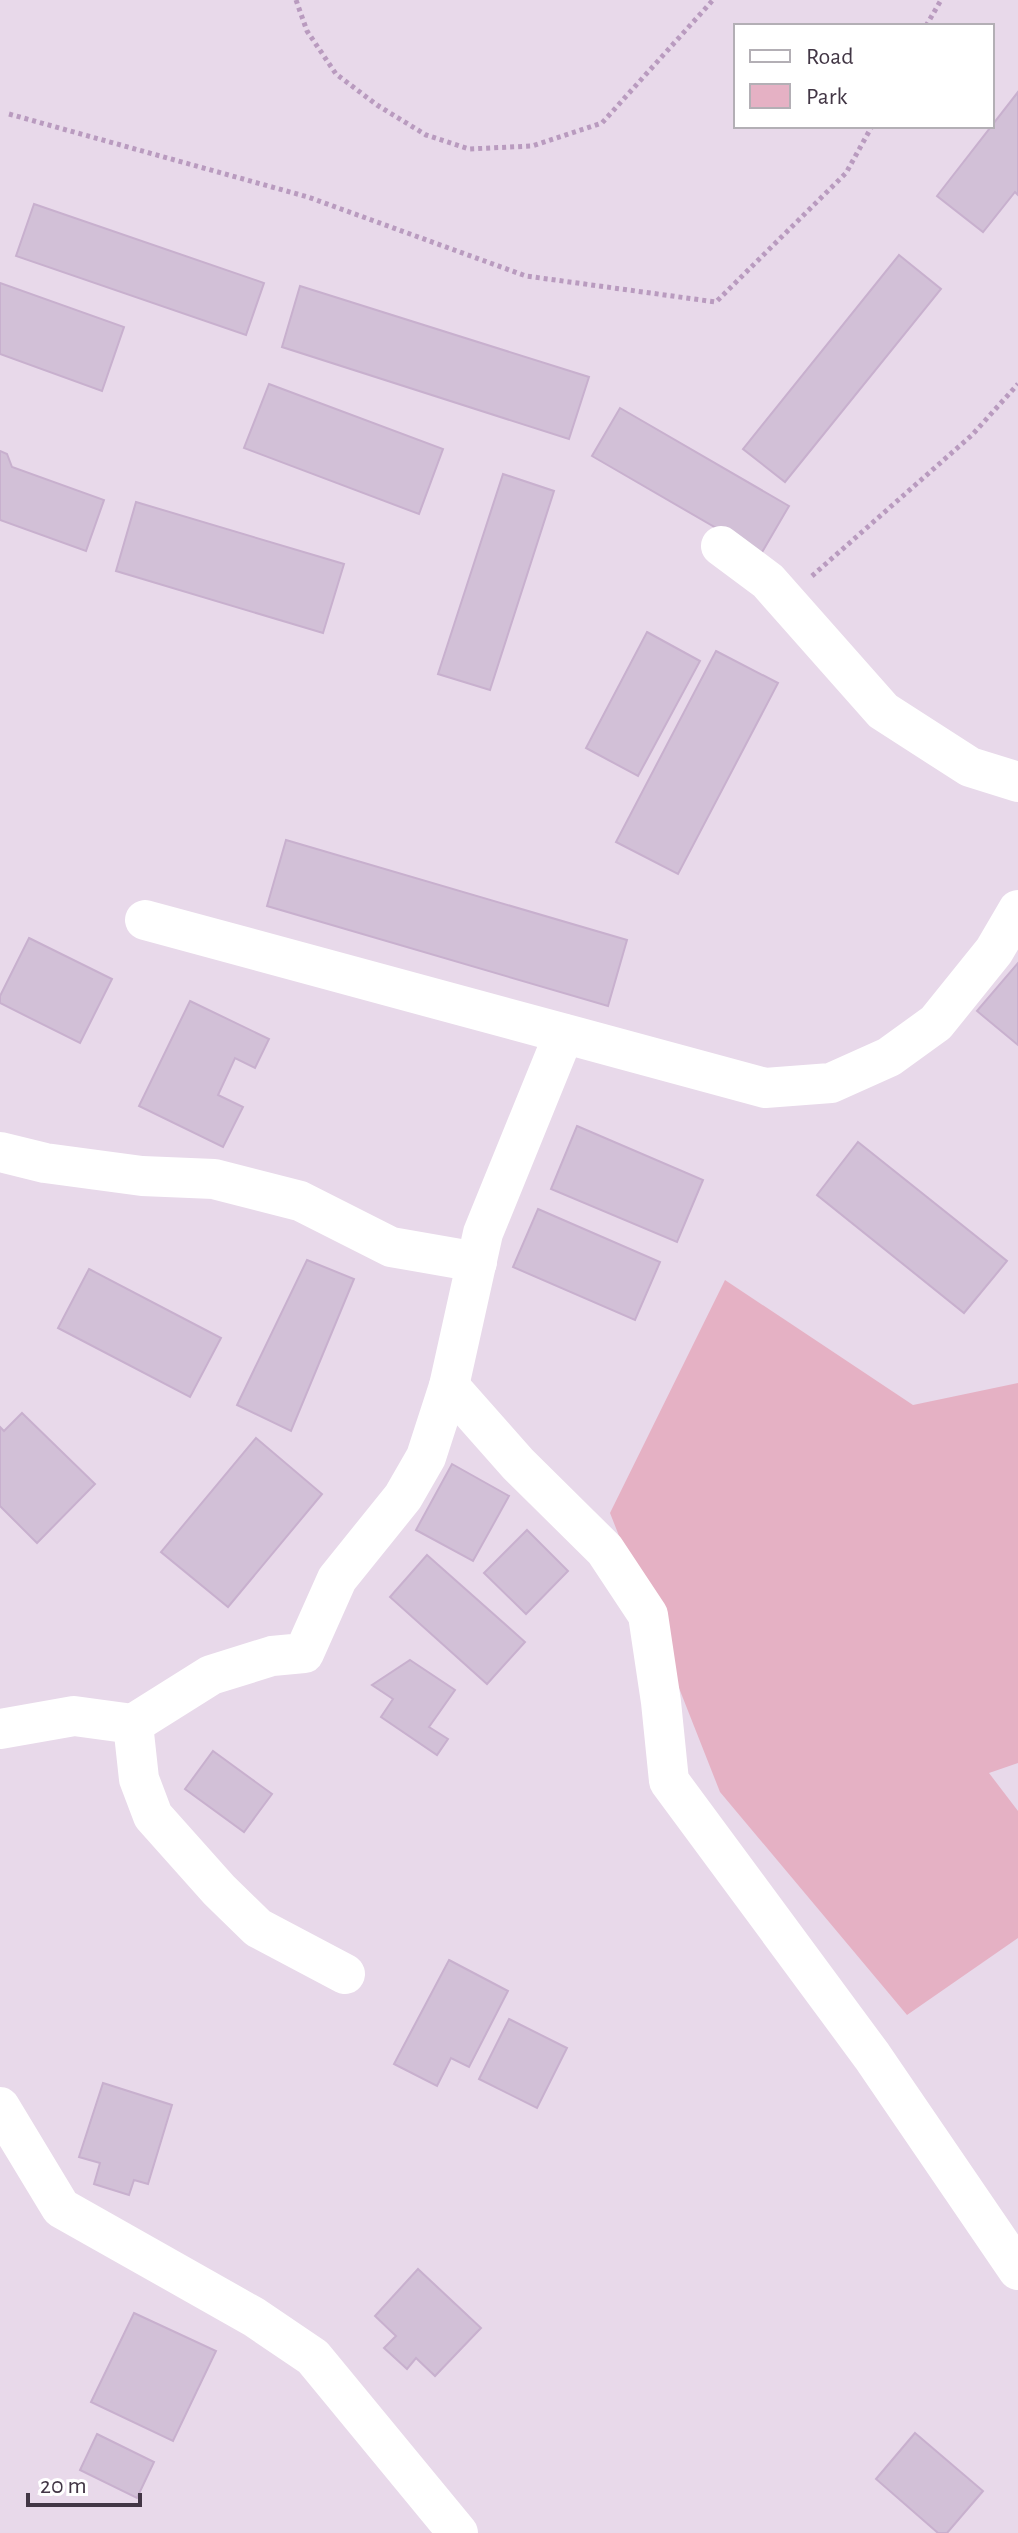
<svg xmlns="http://www.w3.org/2000/svg" width="1018" height="2533" font-family="'Alegreya Sans',sans-serif">
<style>
.residential{fill:#e8d9ea;fill-rule:evenodd}
.green{fill:#e5b1c4}
.building{fill:#d2c0d7;stroke:#c8b0ce;stroke-width:2}
.lines{fill:none;stroke-linecap:round;stroke-linejoin:round}
.path{stroke:#b99bbf;stroke-width:5;stroke-dasharray:4 4;stroke-linecap:butt}
.minor{stroke:#fff;stroke-width:40}
</style>
<rect width="100%" height="100%" fill="#f1e7f3"/>
<path class="residential" d="M0,0H1018V2533H0ZM736,26H992V126H736Z"/>
<polygon class="green" points="725,1280 913,1405 1018,1383 1018,1763 989,1773 1018,1811 1018,1938 907,2015 720,1792 610,1513"/>
<g class="building">
<polygon points="1018,92 1018,195 1015,192 983,232 937,196"/>
<polygon points="34,204 264,283 246,335 16,256"/>
<polygon points="899,255 941,289 785,482 743,449"/>
<polygon points="0,283 124,327 102,391 0,354"/>
<polygon points="300,286 589,377 569,439 282,347"/>
<polygon points="269,384 443,449 419,514 244,448"/>
<polygon points="620,408 789,506 761,554 592,456"/>
<polygon points="0,451 7,454 12,467 104,500 86,551 0,520"/>
<polygon points="503,474 554,491 490,690 438,674"/>
<polygon points="136,502 344,564 323,633 116,571"/>
<polygon points="647,632 700,661 638,776 586,748"/>
<polygon points="716,651 778,683 678,874 616,842"/>
<polygon points="286,840 627,940 608,1006 267,906"/>
<polygon points="29,938 112,979 80,1043 0,1003 0,996"/>
<polygon points="1018,963 1018,1045 977,1011"/>
<polygon points="190,1001 269,1039 255,1068 235,1058 218,1095 243,1107 223,1147 139,1106"/>
<polygon points="577,1126 703,1180 677,1242 551,1189"/>
<polygon points="858,1142 1007,1261 964,1313 817,1195"/>
<polygon points="538,1209 660,1262 635,1320 513,1267"/>
<polygon points="307,1260 354,1279 291,1431 237,1405"/>
<polygon points="89,1269 221,1338 190,1397 58,1328"/>
<polygon points="22,1413 95,1484 37,1543 0,1506 0,1427 4,1431"/>
<polygon points="256,1438 322,1494 228,1607 161,1552"/>
<polygon points="452,1464 509,1496 473,1561 416,1530"/>
<polygon points="527,1530 568,1571 526,1614 484,1573"/>
<polygon points="427,1555 525,1642 487,1684 390,1597"/>
<polygon points="410,1660 455,1690 429,1727 448,1739 437,1755 381,1717 393,1699 372,1685"/>
<polygon points="213,1751 272,1794 244,1832 185,1789"/>
<polygon points="449,1960 508,1991 469,2067 451,2058 437,2086 394,2064"/>
<polygon points="509,2019 567,2048 537,2108 479,2079"/>
<polygon points="103,2083 172,2105 148,2184 134,2180 129,2195 94,2184 100,2163 79,2157"/>
<polygon points="418,2269 481,2328 435,2376 416,2358 407,2369 384,2348 396,2336 375,2316"/>
<polygon points="134,2313 216,2351 173,2441 91,2402"/>
<polygon points="915,2433 983,2491 947,2533 938,2533 876,2479"/>
<polygon points="97,2434 154,2462 137,2498 80,2470"/>
</g>
<g class="lines">
<g class="path">
<polyline points="296,0 307,31 336,74 377,105 426,135 469,149 532,146 602,123 713,0"/>
<polyline points="926,26 941,0"/>
<polyline points="9,114 308,197 526,276 716,302 846,173 872,126"/>
<polyline points="812,576 972,435 1018,384"/>
</g>
<g class="minor">
<polyline points="721,546 768,581 883,711 970,767 1018,782"/>
<polyline points="145,920 765,1088 831,1083 889,1057 936,1023 994,951 1018,910"/>
<polyline points="0,1152 45,1163 142,1176 214,1179 300,1201 391,1247 477,1262"/>
<polyline points="449,1386 518,1464 605,1550 648,1615 661,1702 669,1781 872,2056 1018,2270"/>
<polyline points="133,1724 139,1779 153,1816 219,1890 258,1928 345,1974"/>
<polyline points="0,1729 74,1716 133,1724 211,1675 272,1656 304,1653 337,1579 403,1497 426,1457 449,1386 483,1233 564,1034"/>
<polyline points="0,2107 61,2208 254,2317 313,2357 458,2533"/>
</g>
</g>
<rect x="734" y="24" width="260" height="104" fill="#ffffff" stroke="#b3afb5" stroke-width="2"/>
<rect x="750" y="50" width="40" height="12" fill="#ffffff" stroke="#b3afb5" stroke-width="2"/>
<text x="806" y="64" font-size="24" fill="#423645">Road</text>
<rect x="750" y="84" width="40" height="24" fill="#e5b1c4" stroke="#b3afb5" stroke-width="2"/>
<text x="806" y="104" font-size="24" fill="#423645">Park</text>
<path d="M28 2493v12h112v-12" fill="none" stroke="#423645" stroke-width="4"/>
<text x="40" y="2493" font-size="24" fill="#423645" stroke="#ffffff" stroke-width="6" paint-order="stroke">20 m</text>
</svg>
